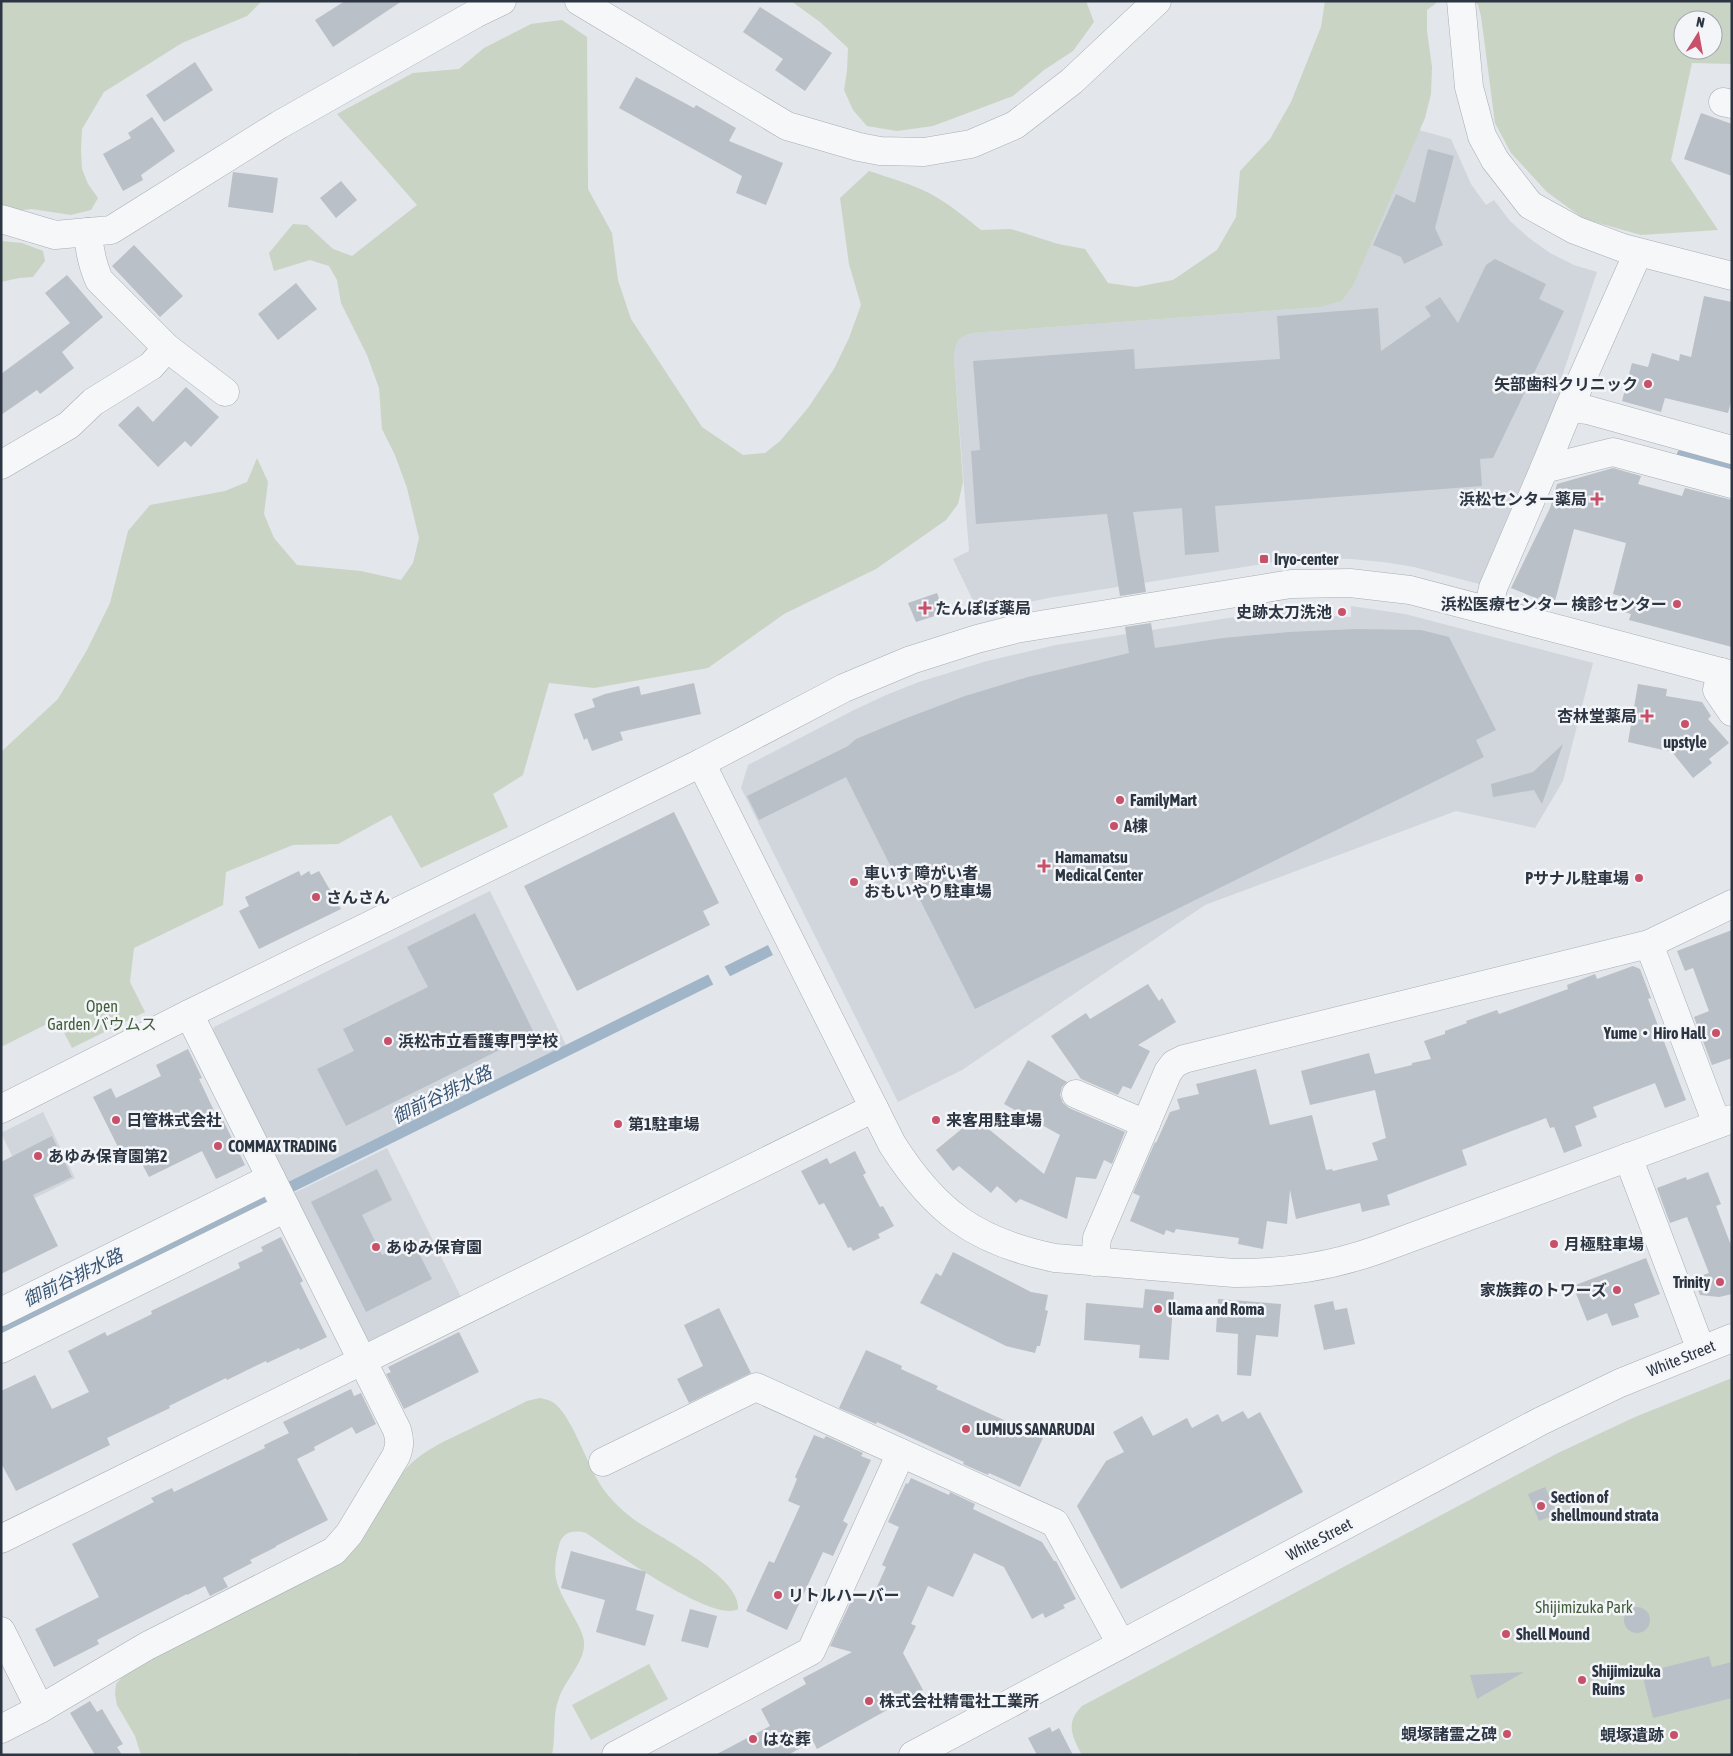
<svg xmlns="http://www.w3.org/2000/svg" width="1733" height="1756" font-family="'Asap Condensed','Noto Sans JP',sans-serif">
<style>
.built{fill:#d1d6dc}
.green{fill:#c9d4c5;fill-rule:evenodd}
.water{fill:#a0b6c8}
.pier{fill:#e3e6ea}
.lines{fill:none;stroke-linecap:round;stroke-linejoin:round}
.stream{stroke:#a0b6c8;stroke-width:8}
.building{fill:#bac0c7}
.minor-casing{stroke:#a8adb4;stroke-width:29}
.minor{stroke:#f6f7f9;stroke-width:28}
.poi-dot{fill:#c85069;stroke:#f3f5f8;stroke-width:2}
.labels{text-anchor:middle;stroke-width:5;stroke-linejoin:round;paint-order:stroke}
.poi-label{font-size:16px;font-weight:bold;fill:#2c3542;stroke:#f3f5f8;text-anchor:start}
.park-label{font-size:16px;fill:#425d3a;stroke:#f3f5f8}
.street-label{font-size:16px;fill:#2c3542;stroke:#f3f5f8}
.water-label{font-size:18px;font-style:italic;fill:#385674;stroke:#f3f5f8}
</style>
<rect width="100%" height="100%" fill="#e3e6ea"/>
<g class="built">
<polygon points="1419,130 1451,139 1471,184 1486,205 1494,200 1510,221 1529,238 1550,253 1574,265 1597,272 1559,385 1563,387 1479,584 1414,567 1383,562 1351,559 1320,558 1288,560 1048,598 979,613 953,559 969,551 954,357 954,346 962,336 973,333 1321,307 1342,301 1353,286"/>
<polygon points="1333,606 1333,616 1351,617 1351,606 1405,614 1593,663 1563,781 1535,828 1456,811 1205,905 962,1070 898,1102 741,788 748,765 854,710 886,695 919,682 987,661 1056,645 1293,608"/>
<polygon points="490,891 566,1045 286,1183 211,1037 214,1027"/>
<polygon points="43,1112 75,1178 33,1199 1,1133"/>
<polygon points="387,1148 462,1299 374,1343 362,1338 290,1195"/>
</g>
<g class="green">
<polygon points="1,1 262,1 247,16 182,43 104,92 82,129 81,150 82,169 88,184 98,198 91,210 71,215 32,209 6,212 1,239"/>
<polygon points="791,1 1086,1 1094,22 1073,51 1044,70 1013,96 933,126 897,131 867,126 853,110 844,90 847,71 848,48 820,22"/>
<path d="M1325,1H1439L1427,10V31L1432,67L1431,94L1425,118L1353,286L1342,301L1321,307L973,333C958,337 955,341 954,357L963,482L958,504L946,520L876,569L784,614L708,668L594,688L549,683L523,775L493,794L508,827L421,868L391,815L338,844L293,845L226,872L223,905L134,948L130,982L145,1012L72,1048L57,1019L1,1047V752L58,699L87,650L110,603L128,531L150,505L225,491L247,482L257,458L268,482L264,514L274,538L297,565L361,571L401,580L413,563L419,538L407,488L395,455L382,429L379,388L367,355L341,303L337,280L329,266L310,260L274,271L269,253L293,224L307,225L333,249L352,256L417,205L337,114L413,73L459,69L484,48L531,24L562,20L587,37L588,189L612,233L618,280L631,319L702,427L743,455L765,453L780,441L808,408L834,369L849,338L861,305L849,264L840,198L869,171C890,178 912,184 931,194C949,204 965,217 981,230L1011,229L1058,244L1085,249L1108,283L1136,287L1173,280L1217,250L1236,217L1240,171L1270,139L1291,102L1321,27Z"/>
<path d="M1472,1H1732V64L1692,63L1671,160L1718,230L1641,235L1584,219L1547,192L1511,153L1495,123L1481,16L1478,5ZM1683,20H1713V50H1683Z"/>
<polygon points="1,241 22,243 43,251 45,261 33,277 19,278 1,282"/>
<path d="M1732,1378V1755H1082C1072,1736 1065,1723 1082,1706L1558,1453L1635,1417Z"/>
<path d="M540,1398C544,1399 550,1400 554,1403C570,1414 586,1460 597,1479C605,1494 618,1507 632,1518C655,1536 741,1575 738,1609C714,1624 610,1549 586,1533C574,1530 563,1531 559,1545C549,1581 560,1590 576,1621C580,1628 585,1638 584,1646C583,1663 565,1681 559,1698C552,1716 556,1736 552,1755H360L356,1753L340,1755H141L135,1736L117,1705L115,1694L116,1684L124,1675L153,1658L331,1568C369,1544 376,1504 404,1471C421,1451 445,1441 468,1430C488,1420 507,1411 527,1401Z"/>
<polygon points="649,1664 668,1699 591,1740 572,1705"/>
</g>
<g class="water">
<polygon points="768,945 773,955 291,1193 286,1183"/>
<polygon points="263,1195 268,1204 1,1336 1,1324"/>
</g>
<polygon class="pier" points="723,964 731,978 714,986 707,972"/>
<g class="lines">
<polyline class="stream" points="1681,454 1732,468"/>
</g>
<g class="building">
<polygon points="345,1 402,1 333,47 315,20"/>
<polygon points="760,7 832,53 805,91 775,70 783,59 743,32"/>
<polygon points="195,62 213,90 164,122 146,95"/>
<polygon points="636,77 694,108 696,105 736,128 729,141 783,163 766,205 736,193 742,176 619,108"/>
<polygon points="1701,113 1732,124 1732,176 1684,159"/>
<polygon points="152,117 175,151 141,175 143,180 123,191 103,154 131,138 128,133"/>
<polygon points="1428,149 1454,156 1435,228 1443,245 1404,264 1401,257 1373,245 1396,194 1415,203"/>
<polygon points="233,172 278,178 273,213 228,207"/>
<polygon points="341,181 357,200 336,218 320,198"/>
<polygon points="134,245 183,296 160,317 112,266"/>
<polygon points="1495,259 1546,284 1539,299 1564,311 1493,458 1480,459 1482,486 1215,506 1219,552 1185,555 1182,508 1133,512 1146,592 1120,596 1107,514 976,524 971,451 980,450 973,361 1134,349 1135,369 1280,359 1277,316 1378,308 1381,351 1431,316 1425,307 1440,297 1458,323 1486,265"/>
<polygon points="67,275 103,317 62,352 74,368 40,394 37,390 1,415 1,374 70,323 45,293"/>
<polygon points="296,283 317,309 278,340 258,314"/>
<polygon points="1704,296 1732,302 1732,398 1728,413 1665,398 1661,412 1622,401 1632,363 1648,367 1652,353 1679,361 1680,354 1691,357"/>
<polygon points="186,387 219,417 191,447 185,441 158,467 118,425 138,406 153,422"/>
<polygon points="1613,468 1641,476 1638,484 1682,496 1685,488 1732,500 1732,647 1629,620 1631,614 1621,611 1624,597 1613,594 1626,543 1574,529 1555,601 1539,597 1538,599 1511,588 1550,508 1557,484"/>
<polygon points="937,593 944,613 916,622 908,603"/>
<polygon points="1151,623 1155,648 1223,638 1289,632 1355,629 1421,630 1449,637 1496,730 1476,740 1484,757 975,1009 906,872 896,877 846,777 759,820 747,796 848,746 856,739 904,719 965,696 1028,677 1129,653 1125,627"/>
<polygon points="694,683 701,714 620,732 623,740 592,751 587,738 584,740 574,714 595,707 592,699 605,694 639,686 641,695"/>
<polygon points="1638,684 1667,689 1666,696 1702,702 1711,716 1708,719 1729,743 1709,759 1712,763 1693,778 1672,752 1628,742"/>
<polygon points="1563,744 1542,804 1534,790 1493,797 1491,784 1533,772"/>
<polygon points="674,812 719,903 703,911 710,925 577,991 524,886"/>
<polygon points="299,871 301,876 309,871 311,875 319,871 341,909 259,949 239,911 249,906 245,897"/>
<polygon points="475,913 534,1033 346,1126 317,1069 354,1051 343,1029 428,987 407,947"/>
<polygon points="1732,930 1732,1058 1712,1065 1694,1017 1709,1011 1693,968 1685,971 1677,951"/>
<polygon points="1633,966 1640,969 1651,998 1648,999 1686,1100 1665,1108 1655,1083 1593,1107 1597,1117 1575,1126 1582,1146 1564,1153 1554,1127 1550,1128 1546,1118 1462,1150 1467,1165 1387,1195 1390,1205 1362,1212 1360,1203 1296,1219 1290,1190 1287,1224 1267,1221 1263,1249 1238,1244 1239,1238 1176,1229 1174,1233 1166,1230 1164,1235 1130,1221 1140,1196 1133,1193 1155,1142 1156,1143 1170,1112 1180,1109 1177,1099 1199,1094 1196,1084 1256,1069 1270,1125 1312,1115 1326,1170 1332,1169 1333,1171 1378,1160 1372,1143 1386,1138 1375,1090 1310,1105 1301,1071 1369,1053 1375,1074 1412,1065 1412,1063 1431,1059 1424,1041 1445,1034 1445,1031 1467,1023 1466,1021 1497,1010 1499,1014 1568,989 1567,985 1595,974 1597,979"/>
<polygon points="1148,984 1159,1001 1162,998 1176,1022 1138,1045 1150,1051 1131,1089 1123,1086 1118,1095 1081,1079 1051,1036 1086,1013 1090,1019"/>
<polygon points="188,1049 202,1078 199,1079 216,1115 220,1114 245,1165 216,1179 202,1151 149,1177 133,1147 121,1153 93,1097 111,1088 116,1098 161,1076 156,1065"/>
<polygon points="1028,1060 1067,1082 1062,1087 1060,1095 1063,1103 1069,1108 1125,1132 1112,1164 1104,1160 1096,1179 1076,1177 1067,1219 1020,1199 1016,1203 997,1186 991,1193 959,1166 953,1171 936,1150 975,1118 1044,1174 1060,1135 1004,1104"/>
<polygon points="52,1136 72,1177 33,1195 58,1246 1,1274 1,1162"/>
<polygon points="855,1151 866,1173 863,1175 880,1207 883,1206 894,1226 878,1234 880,1238 853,1251 851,1247 848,1248 824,1203 819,1205 801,1171 827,1158 830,1164"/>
<polygon points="377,1169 392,1200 362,1215 382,1255 412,1240 432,1279 366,1312 311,1202"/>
<polygon points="1708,1172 1721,1204 1716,1206 1732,1248 1732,1294 1719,1297 1700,1295 1694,1278 1709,1273 1687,1217 1670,1223 1657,1188 1686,1177 1687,1180"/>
<polygon points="281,1237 303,1281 300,1283 327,1337 300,1350 299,1348 267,1363 266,1361 227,1380 226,1378 169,1406 170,1408 107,1438 110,1445 16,1491 1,1463 1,1391 35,1375 52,1409 89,1392 68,1351 105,1332 107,1336 152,1314 151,1311 240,1268 238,1263 263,1251 261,1247"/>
<polygon points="953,1252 1031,1292 1048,1295 1045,1310 1048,1311 1040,1346 1037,1346 1035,1353 1006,1346 920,1303 936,1273 941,1276"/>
<polygon points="1646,1258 1660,1294 1634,1304 1639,1317 1612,1326 1607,1313 1587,1321 1573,1286"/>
<polygon points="1145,1289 1174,1292 1169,1360 1139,1358 1140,1345 1084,1340 1086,1303 1143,1308"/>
<polygon points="1218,1299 1281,1304 1278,1337 1256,1335 1251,1376 1237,1375 1238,1334 1216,1332"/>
<polygon points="1333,1301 1335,1310 1347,1308 1355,1344 1324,1350 1314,1305"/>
<polygon points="719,1308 751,1373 689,1403 677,1379 703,1366 684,1325"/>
<polygon points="459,1332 479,1372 404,1409 386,1374 391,1372 388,1367"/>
<polygon points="866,1350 902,1366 901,1369 938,1386 936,1389 1043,1438 1020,1487 989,1473 988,1475 963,1464 964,1462 877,1422 876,1424 839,1408"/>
<polygon points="351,1389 354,1396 361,1393 376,1424 356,1434 352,1427 314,1447 315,1450 297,1459 328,1520 276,1546 276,1547 250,1560 252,1563 223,1578 228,1587 210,1596 205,1586 187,1595 187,1594 97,1640 99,1644 54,1667 35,1629 99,1597 72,1544 154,1502 151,1498 172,1488 174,1492 265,1448 264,1445 289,1433 283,1422"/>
<polygon points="1243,1411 1248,1419 1260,1412 1303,1492 1121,1589 1077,1506 1106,1461 1124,1452 1113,1432 1142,1416 1153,1436 1187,1418 1192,1428 1218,1414 1222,1422"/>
<polygon points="814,1435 824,1439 826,1436 863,1453 861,1456 871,1460 843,1521 848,1524 833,1556 823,1552 787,1630 746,1611 769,1561 774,1563 800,1506 788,1501 797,1479 795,1477"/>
<polygon points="911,1478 949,1495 950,1492 975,1504 973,1509 1042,1542 1054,1561 1056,1561 1076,1599 1063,1605 1065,1608 1045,1618 1043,1613 1032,1619 1004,1567 974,1553 953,1597 928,1586 911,1624 916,1626 903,1653 923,1690 817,1749 813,1741 788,1755 715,1755 770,1726 761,1709 806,1684 803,1678 852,1652 830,1646 854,1595 870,1602 886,1567 882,1565 899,1527 888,1522 906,1483 908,1484"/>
<polygon points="1545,1487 1557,1514 1539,1521 1528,1494"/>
<polygon points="571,1551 646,1572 636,1610 654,1615 645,1646 596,1632 605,1600 561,1588"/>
<circle cx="1637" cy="1620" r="13"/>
<polygon points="690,1609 717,1616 708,1648 681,1641"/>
<polygon points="1709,1656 1712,1667 1732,1662 1732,1698 1653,1718 1642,1673"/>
<polygon points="1524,1672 1477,1699 1470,1675"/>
<polygon points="90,1701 97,1712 102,1709 123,1744 117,1747 122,1755 95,1755 70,1713"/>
<polygon points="1050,1727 1052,1732 1059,1728 1073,1755 1037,1755 1028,1738"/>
</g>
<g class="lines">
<defs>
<g id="minor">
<polyline points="579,1 787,126 859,147 880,151 924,152 971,144 1015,125 1072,81 1157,1"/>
<polyline points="1461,1 1469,87 1482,136 1495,160 1530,205 1575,230 1623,248 1732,276"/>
<polyline points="1723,102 1732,104"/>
<polyline points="1,219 55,235 111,230 279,125 475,14 502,1"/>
<path d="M88,232C89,249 92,264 99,280L167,348L225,392"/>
<polyline points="1569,408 1633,264"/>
<polyline points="1,465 69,425 93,402 151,366 167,348"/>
<polyline points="1544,469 1569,408 1588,410 1732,450"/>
<polyline points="1488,610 1493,588 1544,469 1613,452 1732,484"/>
<polyline points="1721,672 1717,690 1732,712"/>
<path d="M701,763L892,1144C935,1212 976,1242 1055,1258L1234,1273C1285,1273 1329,1267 1377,1250L1732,1119"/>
<polyline points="1649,944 1717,1124"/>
<polyline points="1076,1094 1146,1124"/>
<polyline points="1,1109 189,1014 701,763 844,688 911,660 977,639 1016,629 1291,584 1350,583 1410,590 1732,675"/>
<polyline points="1628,1157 1701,1350"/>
<polyline points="1095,1262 1097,1238 1168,1072 1174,1064 1184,1059 1649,944 1732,904"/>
<polyline points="1,1312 271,1178"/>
<polyline points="1,1349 286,1208"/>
<polyline points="603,1462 756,1387 1055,1523 1121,1644"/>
<polyline points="1,1539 874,1108"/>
<polyline points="1,1631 40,1709"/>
<path d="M1,1729L40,1709L147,1646L334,1551L349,1534L396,1456C400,1446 400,1440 397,1430L189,1014"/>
<polyline points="616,1755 811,1651 901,1453"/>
<polyline points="913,1755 1541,1421 1620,1383 1732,1338"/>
</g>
</defs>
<use href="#minor" class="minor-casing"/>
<use href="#minor" class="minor"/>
</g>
<g class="poi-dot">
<circle cx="1648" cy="384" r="5"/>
<path d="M1594.5 491.5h5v5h5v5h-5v5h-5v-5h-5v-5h5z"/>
<rect x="1259" y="554" width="10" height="10" rx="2.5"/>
<circle cx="1677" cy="604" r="5"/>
<path d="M922.5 600.5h5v5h5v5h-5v5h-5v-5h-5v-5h5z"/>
<circle cx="1342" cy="612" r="5"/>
<path d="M1644.5 708.5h5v5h5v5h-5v5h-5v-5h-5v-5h5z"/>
<circle cx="1685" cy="724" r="5"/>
<circle cx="1120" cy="800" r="5"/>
<circle cx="1114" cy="826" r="5"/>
<path d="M1041.5 858.5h5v5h5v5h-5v5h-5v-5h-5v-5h5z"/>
<circle cx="1639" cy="878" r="5"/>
<circle cx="854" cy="882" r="5"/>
<circle cx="316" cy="897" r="5"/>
<circle cx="1716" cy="1033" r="5"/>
<circle cx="388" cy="1041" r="5"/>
<circle cx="116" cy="1120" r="5"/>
<circle cx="936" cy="1120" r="5"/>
<circle cx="618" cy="1124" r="5"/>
<circle cx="218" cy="1146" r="5"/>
<circle cx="38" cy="1156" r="5"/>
<circle cx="1554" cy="1244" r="5"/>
<circle cx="376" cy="1247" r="5"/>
<circle cx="1720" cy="1282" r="5"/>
<circle cx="1617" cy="1290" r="5"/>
<circle cx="1158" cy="1309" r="5"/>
<circle cx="966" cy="1429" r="5"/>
<circle cx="1541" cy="1506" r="5"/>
<circle cx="778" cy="1595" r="5"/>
<circle cx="1506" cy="1634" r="5"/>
<circle cx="1582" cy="1680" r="5"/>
<circle cx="869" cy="1701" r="5"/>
<circle cx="1507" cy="1734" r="5"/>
<circle cx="1674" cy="1735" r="5"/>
<circle cx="753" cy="1739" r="5"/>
</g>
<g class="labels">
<g class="poi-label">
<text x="1638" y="390" text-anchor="end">矢部歯科クリニック</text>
<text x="1587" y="505" text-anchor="end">浜松センター薬局</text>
<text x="1274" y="565">Iryo-center</text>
<text x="1667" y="610" text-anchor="end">浜松医療センター 検診センター</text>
<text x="935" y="614">たんぽぽ薬局</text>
<text x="1332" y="618" text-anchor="end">史跡太刀洗池</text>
<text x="1637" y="722" text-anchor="end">杏林堂薬局</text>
<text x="1685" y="748" text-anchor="middle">upstyle</text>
<text x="1130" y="806">FamilyMart</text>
<text x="1124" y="832">A棟</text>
<text x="1055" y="863">Hamamatsu<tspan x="1055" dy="18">Medical Center</tspan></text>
<text x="864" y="879">車いす 障がい者<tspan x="864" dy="18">おもいやり駐車場</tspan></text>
<text x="1629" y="884" text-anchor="end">Pサナル駐車場</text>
<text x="326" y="903">さんさん</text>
<text x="1706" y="1039" text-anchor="end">Yume・Hiro Hall</text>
<text x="398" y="1047">浜松市立看護専門学校</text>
<text x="126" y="1126">日管株式会社</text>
<text x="946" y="1126">来客用駐車場</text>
<text x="628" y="1130">第1駐車場</text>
<text x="228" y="1152">COMMAX TRADING</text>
<text x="48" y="1162">あゆみ保育園第2</text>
<text x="1564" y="1250">月極駐車場</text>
<text x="386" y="1253">あゆみ保育園</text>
<text x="1710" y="1288" text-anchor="end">Trinity</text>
<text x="1607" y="1296" text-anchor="end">家族葬のトワーズ</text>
<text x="1168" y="1315">llama and Roma</text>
<text x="976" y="1435">LUMIUS SANARUDAI</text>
<text x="1551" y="1503">Section of<tspan x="1551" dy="18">shellmound strata</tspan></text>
<text x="788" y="1601">リトルハーバー</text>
<text x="1516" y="1640">Shell Mound</text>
<text x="1592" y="1677">Shijimizuka<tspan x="1592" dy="18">Ruins</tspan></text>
<text x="879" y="1707">株式会社精電社工業所</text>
<text x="1497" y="1740" text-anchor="end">蜆塚諸霊之碑</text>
<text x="1664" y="1741" text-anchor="end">蜆塚遺跡</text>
<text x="763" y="1745">はな葬</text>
</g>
<g class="park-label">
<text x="102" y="1012">Open<tspan x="102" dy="18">Garden バウムス</tspan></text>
<text x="1584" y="1613">Shijimizuka Park</text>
</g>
<g class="street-label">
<text transform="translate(1681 1358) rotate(-22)" y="6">White Street</text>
<text transform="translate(1319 1539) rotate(-28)" y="6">White Street</text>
</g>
<g class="water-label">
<text transform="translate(442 1095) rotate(-26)" y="6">御前谷排水路</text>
<text transform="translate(73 1278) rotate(-26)" y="6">御前谷排水路</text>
</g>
</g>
<rect width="1733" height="1756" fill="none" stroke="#2c3542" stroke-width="5"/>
<g transform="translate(1698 35) rotate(11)"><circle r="24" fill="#f3f5f8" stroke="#a3a8af"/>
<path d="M0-4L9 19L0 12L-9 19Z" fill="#c85069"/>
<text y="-8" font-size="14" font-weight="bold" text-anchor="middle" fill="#2c3542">N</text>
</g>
</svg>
